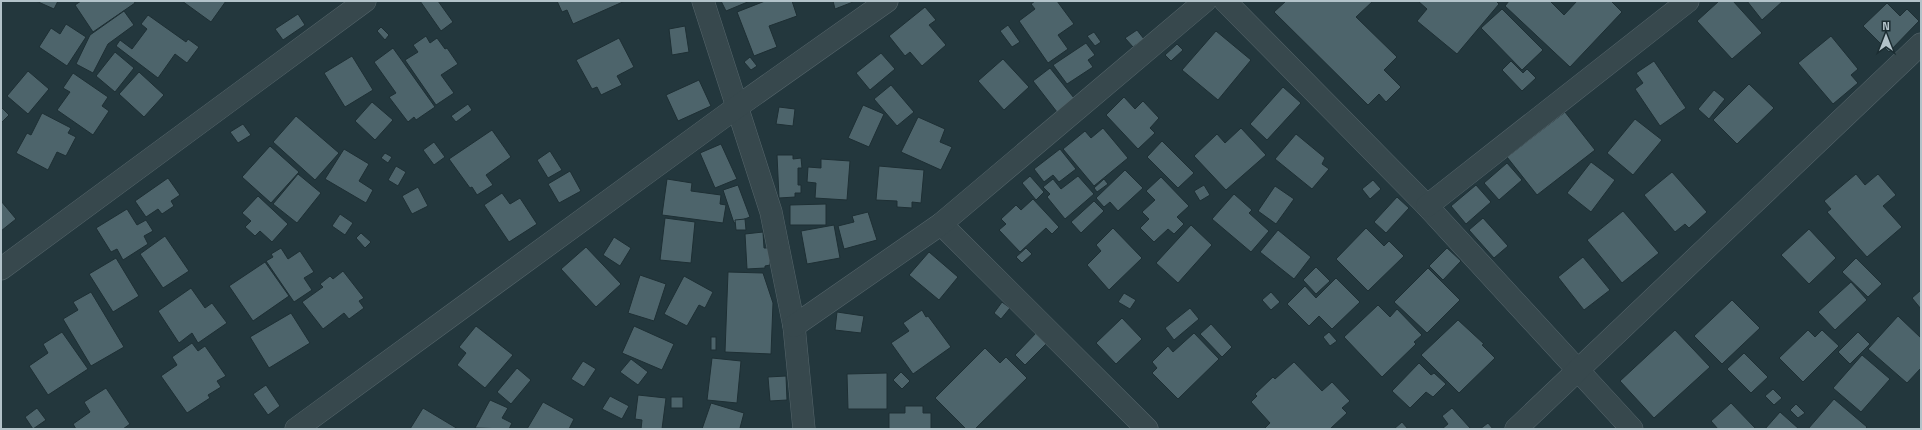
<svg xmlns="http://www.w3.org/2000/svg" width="1922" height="430" font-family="'Titillium Web',sans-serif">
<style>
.building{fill:#4d646b;stroke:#1e2f34}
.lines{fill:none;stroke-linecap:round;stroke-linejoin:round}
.street-casing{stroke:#55656b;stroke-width:23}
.street{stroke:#37484d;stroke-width:22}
</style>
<rect width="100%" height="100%" fill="#23373d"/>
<g class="building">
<polygon points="36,1 58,1 54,9"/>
<polygon points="81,1 134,1 135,3 93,32 75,5"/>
<polygon points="182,1 226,1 211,22"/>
<polygon points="420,1 438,1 453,22 441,31"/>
<polygon points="557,1 625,1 573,24 567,10 562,12"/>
<polygon points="721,1 750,1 726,11"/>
<polygon points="765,1 792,1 797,16 769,26 777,47 754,56 737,12"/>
<polygon points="833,1 852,1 853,2 835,9"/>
<polygon points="1035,1 1057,1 1074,24 1058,35 1068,49 1048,63 1019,21 1035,9 1031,4"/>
<polygon points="1286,1 1373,1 1356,17 1397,57 1384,70 1401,87 1386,102 1379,94 1368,105 1274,12"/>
<polygon points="1418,1 1496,1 1499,4 1457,54 1417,21 1427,9"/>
<polygon points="1509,1 1550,1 1564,15 1577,1 1611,1 1622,12 1570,67 1505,6"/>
<polygon points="1719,1 1733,1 1762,33 1732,59 1697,21"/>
<polygon points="1747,1 1783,1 1762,20"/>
<polygon points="1887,3 1900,16 1907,9 1919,21 1889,52 1863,26"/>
<polygon points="925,7 936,20 929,25 946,45 922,66 910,52 905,56 889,36"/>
<polygon points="1502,9 1543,50 1522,70 1481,28"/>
<polygon points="124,11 134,25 108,44 93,73 76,64 90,35"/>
<polygon points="298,14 305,25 283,40 275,29"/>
<polygon points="148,15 186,42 188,39 199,47 187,63 175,54 158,78 116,46 120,40 132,49 147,29 141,24"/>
<polygon points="66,24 86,37 67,66 39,47 51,28 60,34"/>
<polygon points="1008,25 1020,42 1012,47 1000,31"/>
<polygon points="685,26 689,52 672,55 669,29"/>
<polygon points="381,27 389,35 385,40 377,31"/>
<polygon points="1137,30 1144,39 1133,47 1125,38"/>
<polygon points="1216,31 1251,60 1218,100 1182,70"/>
<polygon points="1094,32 1101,42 1095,46 1087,36"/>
<polygon points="426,36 430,43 437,38 445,49 447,48 458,64 441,75 454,93 436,105 405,60 418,52 413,45"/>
<polygon points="1831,36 1858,69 1851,75 1858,83 1833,104 1798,63"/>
<polygon points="619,38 634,67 617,76 622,85 601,95 597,87 592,89 576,60"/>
<polygon points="1086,43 1095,55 1088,60 1093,67 1067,84 1053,65"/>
<polygon points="1177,44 1183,50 1171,61 1165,55"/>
<polygon points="393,48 435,107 416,120 414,117 408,122 389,97 396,93 374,62"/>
<polygon points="115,52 134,68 115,92 96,76"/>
<polygon points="881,53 895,69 870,90 856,73"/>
<polygon points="352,56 373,90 345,107 324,73"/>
<polygon points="750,57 757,66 751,70 744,62"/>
<polygon points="1003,59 1029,87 1004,110 978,81"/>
<polygon points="1511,61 1523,73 1527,69 1536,78 1522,91 1502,70"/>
<polygon points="1654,61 1686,108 1660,126 1635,89 1643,83 1636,73"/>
<polygon points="1050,68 1074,98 1057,112 1033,81"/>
<polygon points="28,71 49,89 28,114 7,96"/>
<polygon points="139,72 164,95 144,117 119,94"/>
<polygon points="73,73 108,97 102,106 109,111 93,135 57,110 70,92 63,88"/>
<polygon points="699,80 711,106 678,121 666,95"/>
<polygon points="1749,84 1774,108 1737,144 1713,120"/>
<polygon points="891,85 914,112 897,126 874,99"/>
<polygon points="1283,87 1301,103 1267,140 1250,124"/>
<polygon points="1714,90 1725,99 1709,119 1698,109"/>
<polygon points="1124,97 1135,109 1143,101 1159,118 1150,128 1155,133 1138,149 1106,115"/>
<polygon points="372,102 393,120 375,140 355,121"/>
<polygon points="468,104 472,110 456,122 451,116"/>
<polygon points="863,105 884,114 869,147 848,138"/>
<polygon points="1,107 9,115 1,123"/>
<polygon points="779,107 795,109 793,126 776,124"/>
<polygon points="1565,112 1595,150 1537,195 1507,157"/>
<polygon points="42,113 71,128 68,133 76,137 66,156 57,152 48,170 16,153 27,133 31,135"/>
<polygon points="296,116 339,153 315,180 273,142"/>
<polygon points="918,117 945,129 940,142 952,147 941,170 901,152"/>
<polygon points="1635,119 1662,140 1633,175 1607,153"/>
<polygon points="243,124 251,135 238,143 230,132"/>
<polygon points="1103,128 1128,158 1094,186 1063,149 1085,131 1091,138"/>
<polygon points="1241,128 1266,155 1226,190 1194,156 1217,134 1225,143"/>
<polygon points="492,130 511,157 486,175 493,185 477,195 472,187 470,188 449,159"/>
<polygon points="1296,134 1325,158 1322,164 1329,169 1312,189 1275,159"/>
<polygon points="1162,141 1194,173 1178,188 1147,157"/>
<polygon points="434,142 445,157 434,165 423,150"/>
<polygon points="721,144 737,179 715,188 700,153"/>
<polygon points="270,146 299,172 271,203 242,177"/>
<polygon points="344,149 369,164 359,181 373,190 366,203 325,179"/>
<polygon points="1060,149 1076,169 1059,182 1053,175 1044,182 1034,169"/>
<polygon points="550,151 562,170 548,178 537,160"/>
<polygon points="385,153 392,157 388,163 381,158"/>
<polygon points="777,155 793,155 793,159 801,158 802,168 798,168 798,185 801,185 801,193 795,193 795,197 779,198"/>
<polygon points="821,159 850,161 847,200 815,198 816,183 807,182 808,167 821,168"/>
<polygon points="1591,162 1615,180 1591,212 1567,193"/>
<polygon points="1507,163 1522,180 1499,200 1484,183"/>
<polygon points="396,166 406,172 398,186 388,180"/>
<polygon points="879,166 924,170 921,203 912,202 912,208 897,207 897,201 876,200"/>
<polygon points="1125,170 1143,188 1118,211 1110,202 1104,207 1096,198"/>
<polygon points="570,171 581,191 559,203 548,184"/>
<polygon points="1672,172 1707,212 1689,228 1685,224 1675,232 1644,195"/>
<polygon points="298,174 321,193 297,223 273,204"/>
<polygon points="1856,174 1865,185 1878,174 1896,195 1883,206 1902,227 1867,257 1827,212 1831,209 1824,201"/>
<polygon points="1030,176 1044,192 1036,200 1022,183"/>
<polygon points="1078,176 1094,194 1065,219 1047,197 1050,194 1043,187 1053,179 1061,189"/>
<polygon points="1161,177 1189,206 1177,217 1184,224 1174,234 1168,229 1154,242 1140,228 1149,219 1142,212 1155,200 1146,191"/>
<polygon points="168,178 180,195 171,201 174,206 162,214 158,209 146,217 135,201"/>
<polygon points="667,179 692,183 691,191 721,195 720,204 726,205 723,223 662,215"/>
<polygon points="1104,179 1108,184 1097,192 1094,188"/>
<polygon points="1373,180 1381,189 1370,199 1362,189"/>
<polygon points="738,185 750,217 734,223 723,190"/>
<polygon points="1204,185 1210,195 1200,201 1194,191"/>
<polygon points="1476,185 1491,202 1466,224 1451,206"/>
<polygon points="1275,186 1294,199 1276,224 1258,211"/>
<polygon points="418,187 428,206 412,214 402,196"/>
<polygon points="502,193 510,204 520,198 537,224 509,242 484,205"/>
<polygon points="1234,194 1252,210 1249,213 1269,231 1251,252 1212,219"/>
<polygon points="258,196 288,224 272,242 260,231 255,236 245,227 251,221 242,213"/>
<polygon points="1397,197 1409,208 1386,233 1374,222"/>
<polygon points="1033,199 1059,227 1052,234 1046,228 1020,252 999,230 1006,224 1001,219 1016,205 1021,210"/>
<polygon points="1,201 16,219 1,231"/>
<polygon points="1094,201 1104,211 1081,233 1071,222"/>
<polygon points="826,204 826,225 790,225 790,205"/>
<polygon points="127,209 137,225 146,220 153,231 144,236 148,244 123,260 117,249 111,252 96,228"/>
<polygon points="1623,211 1659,253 1622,283 1587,240"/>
<polygon points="868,212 877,240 844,249 838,226 854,222 852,216"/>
<polygon points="340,214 353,223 345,235 332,226"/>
<polygon points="665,218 695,222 691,263 660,260"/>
<polygon points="1483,218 1508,246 1494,258 1469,230"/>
<polygon points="745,219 746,230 736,230 735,220"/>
<polygon points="834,225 840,258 807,264 801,231"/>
<polygon points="1191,225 1212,245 1178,283 1156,263"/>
<polygon points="1113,228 1142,258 1109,290 1087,265 1101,251 1096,245"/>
<polygon points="1366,228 1384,246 1389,241 1404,256 1368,291 1336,259"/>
<polygon points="1809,229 1836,258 1809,284 1781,255"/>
<polygon points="1278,230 1311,257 1294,279 1260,252"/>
<polygon points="763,232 764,248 769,248 770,265 765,266 765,268 747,269 745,234"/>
<polygon points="361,233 371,242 365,248 356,238"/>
<polygon points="165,236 189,271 163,288 140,254"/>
<polygon points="614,237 631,248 620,266 603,255"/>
<polygon points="586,247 621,284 596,307 561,269"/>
<polygon points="281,248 288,259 300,251 314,272 304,278 312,290 294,302 266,261 273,257 271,254"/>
<polygon points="1026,248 1032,254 1022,263 1016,257"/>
<polygon points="1447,248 1461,261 1443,280 1429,266"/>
<polygon points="929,252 958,277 939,300 909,275"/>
<polygon points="1583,257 1610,290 1584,310 1558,277"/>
<polygon points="116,258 139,296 113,312 89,274"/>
<polygon points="1856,258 1882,284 1868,297 1842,272"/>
<polygon points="265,262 289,296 253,321 229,286"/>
<polygon points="1316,267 1330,281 1316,294 1303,280"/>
<polygon points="1428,268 1460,300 1427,333 1394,302"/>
<polygon points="343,271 364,298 359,301 364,308 349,319 344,313 323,329 302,302 323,287 320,284 330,276 333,279"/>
<polygon points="728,272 763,273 773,303 771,354 725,352"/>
<polygon points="640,275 666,284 654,321 628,313"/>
<polygon points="684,276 713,292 705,308 699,305 687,326 664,314"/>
<polygon points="1336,278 1360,302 1332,329 1319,316 1309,326 1287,304 1305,286 1316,298"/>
<polygon points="1851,282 1867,300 1835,330 1818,312"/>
<polygon points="191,288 205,308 212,303 227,323 198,343 192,333 179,343 158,311"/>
<polygon points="1921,290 1921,309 1912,298"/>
<polygon points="91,292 124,347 91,366 63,319 78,310 73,302"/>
<polygon points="1271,292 1280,302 1271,310 1262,300"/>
<polygon points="1124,293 1136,300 1130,309 1118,302"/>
<polygon points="1732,300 1760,328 1722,364 1694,336"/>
<polygon points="1002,302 1010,308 1001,319 994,313"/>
<polygon points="1378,305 1390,317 1397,309 1422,335 1414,342 1416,344 1382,377 1344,337"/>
<polygon points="1190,308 1199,319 1174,340 1165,328"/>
<polygon points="922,310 926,317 928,316 951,347 913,374 891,343 909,331 903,323"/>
<polygon points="837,312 864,316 861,333 835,330"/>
<polygon points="291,313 310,343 269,368 250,337"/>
<polygon points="1898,316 1921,338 1921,368 1907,383 1868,349"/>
<polygon points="1122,318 1142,339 1116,364 1096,343"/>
<polygon points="1458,320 1484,344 1482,345 1495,358 1459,393 1421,355"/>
<polygon points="1211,324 1232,347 1222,357 1200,334"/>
<polygon points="476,326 513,355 485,388 457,365 466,353 459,347"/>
<polygon points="634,326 674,344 662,370 622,353"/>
<polygon points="1675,330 1710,367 1654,418 1620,381"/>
<polygon points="1808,330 1815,337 1822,330 1839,346 1803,382 1779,358"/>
<polygon points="62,332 88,369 48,395 29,366 48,353 43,344"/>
<polygon points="1037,332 1047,343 1025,365 1015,355"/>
<polygon points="1329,332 1337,341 1330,346 1323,337"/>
<polygon points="1858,332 1870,344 1850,364 1838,352"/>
<polygon points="1194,333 1219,359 1178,399 1152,373 1157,368 1152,362 1168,346 1173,352"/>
<rect x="711" y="337" width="5" height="13"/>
<polygon points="192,343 198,351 205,346 226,376 217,381 221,387 208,395 210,398 187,413 161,376 177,365 172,357"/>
<polygon points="985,348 1000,363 1006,357 1027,378 975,429 966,429 935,398"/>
<polygon points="1744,353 1768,377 1751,393 1727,369"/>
<polygon points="1862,355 1890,379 1861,412 1833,388"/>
<polygon points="712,358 741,361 737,403 707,400"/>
<polygon points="631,359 648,372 638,385 620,372"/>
<polygon points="583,361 596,369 584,387 571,379"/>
<polygon points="1294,362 1322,391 1332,382 1350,401 1342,408 1347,413 1330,429 1264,429 1270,423 1251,402 1257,396 1255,394 1273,377 1275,379"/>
<polygon points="1419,363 1431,375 1434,373 1446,384 1433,397 1426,392 1410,408 1392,391"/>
<polygon points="517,368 531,380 511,404 497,392"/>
<polygon points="901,372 910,381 902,389 893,380"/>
<polygon points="887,373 887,409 848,409 847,374"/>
<polygon points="786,376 787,400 770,401 768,377"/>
<polygon points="266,385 280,406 268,415 253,394"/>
<polygon points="106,388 130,424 123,429 76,429 73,424 90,412 84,402"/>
<polygon points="1773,389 1782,398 1774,405 1765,396"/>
<polygon points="638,395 666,398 662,429 641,429 642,420 635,419"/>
<polygon points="610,396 629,406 622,419 602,409"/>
<rect x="671" y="397" width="12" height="11"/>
<polygon points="1834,399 1867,427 1865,429 1808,429"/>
<polygon points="490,400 508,408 502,418 512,423 509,429 475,428"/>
<polygon points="543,402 574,419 569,429 527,429"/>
<polygon points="711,403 744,413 740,428 741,429 702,429"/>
<polygon points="1731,403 1756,429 1718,429 1711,421"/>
<polygon points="1796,404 1805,413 1798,418 1790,410"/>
<polygon points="905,406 923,406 923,413 931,413 931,429 889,429 889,413 905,413"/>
<polygon points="37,408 46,420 33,429 25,417"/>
<polygon points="423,408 458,429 410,429"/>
<polygon points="1452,408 1470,428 1470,429 1442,429 1448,424 1442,416"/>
<polygon points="1780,412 1799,429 1765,429"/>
<polygon points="1402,422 1408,429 1394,429"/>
<polygon points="1488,423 1493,429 1480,429"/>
</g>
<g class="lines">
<defs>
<g id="street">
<polyline points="703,1 771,212 794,326 804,429"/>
<polyline points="1225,1 1427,206 1632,429"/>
<polyline points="1427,206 1688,1"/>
<polyline points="941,224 1147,429"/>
<polyline points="1,269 365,1"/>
<polyline points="794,326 941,224 1205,1"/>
<polyline points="296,429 737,107 887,1"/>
<polyline points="1516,429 1921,44"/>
</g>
</defs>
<use href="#street" class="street-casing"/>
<use href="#street" class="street"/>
</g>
<rect width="1922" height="430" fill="none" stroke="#b2c2c9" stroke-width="4"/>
<g transform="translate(1886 36)" stroke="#1c2d32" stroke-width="3" paint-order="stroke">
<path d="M0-3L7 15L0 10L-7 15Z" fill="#b2c2c9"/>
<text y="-6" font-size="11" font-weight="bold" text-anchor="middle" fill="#b2c2c9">N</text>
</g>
</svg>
